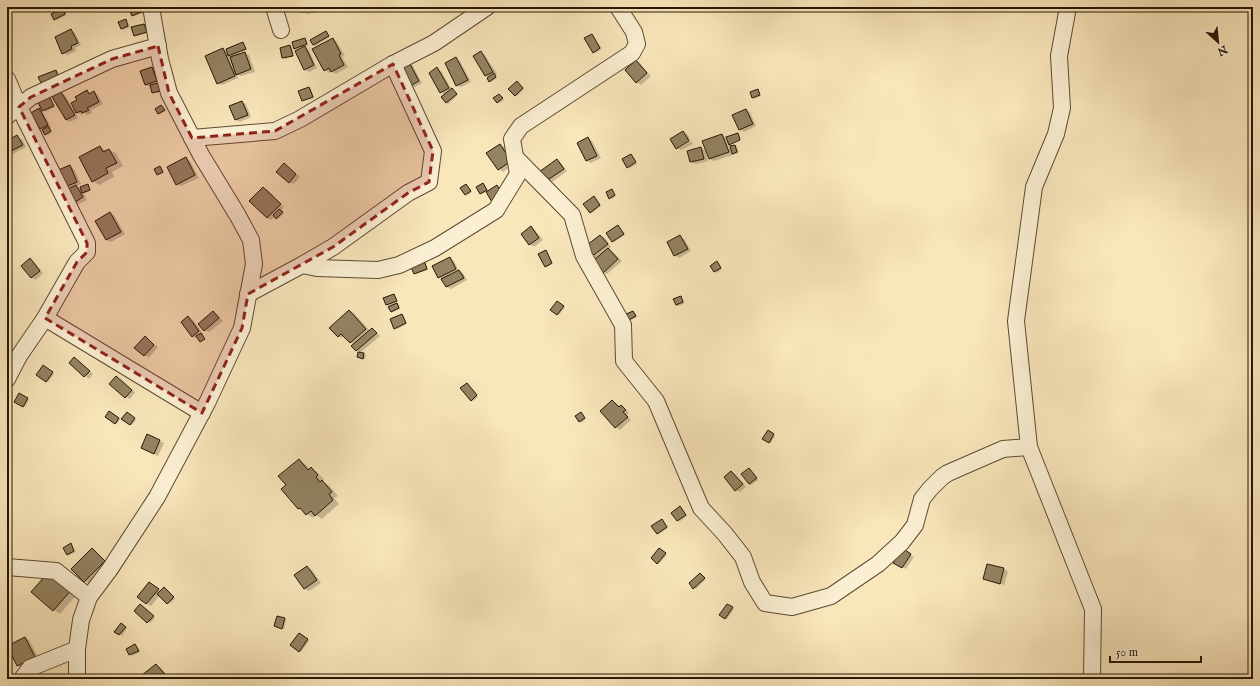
<svg xmlns="http://www.w3.org/2000/svg" width="1260" height="686" font-family="'IM FELL English',serif">
<style>
.shadow{fill:#0003}
.building{fill:#948363;stroke:#261703}
.lines{fill:none;stroke-linecap:round;stroke-linejoin:round}
.minor-casing{stroke:#5b4b31;stroke-width:18}
.minor{stroke:#fbefd3;stroke-width:16}
.marked{fill:#8f2418;fill-opacity:0.2;stroke:#8f2418;stroke-width:3;stroke-dasharray:8 5;stroke-linejoin:round}
</style>
<rect width="100%" height="100%" fill="#f9e6bb"/>
<filter id="stains"><feTurbulence type="fractalNoise" baseFrequency=".005" numOctaves="4"/><feColorMatrix values="0 0 0 0 .2 0 0 0 0 .09 0 0 0 0 .02 0 0 0 .5 -.17"/></filter>
<radialGradient id="worn" r=".72"><stop offset=".6" stop-color="#630" stop-opacity="0"/><stop offset="1" stop-color="#630" stop-opacity=".3"/></radialGradient>
<g class="shadow">
<polygon points="130,7 143,7 145,12 134,16 133,15"/>
<polygon points="302,7 320,7 320,12 307,14 302,11"/>
<polygon points="568,7 583,7 575,13"/>
<polygon points="63,9 67,15 57,20 55,19"/>
<polygon points="126,20 130,27 123,30 122,29"/>
<polygon points="144,25 146,26 148,33 136,36 135,36"/>
<polygon points="71,30 75,33 81,45 75,48 76,51 67,55 63,53"/>
<polygon points="326,32 330,37 315,46 314,45"/>
<polygon points="592,35 602,49 596,53 594,52"/>
<polygon points="304,39 308,45 297,49 295,48"/>
<polygon points="333,39 337,42 345,56 342,57 348,67 336,74 331,71 329,73 325,70"/>
<polygon points="243,43 247,50 239,53 239,55 245,53 249,55 255,72 241,76 236,74 238,78 222,85 218,83 223,49 228,52"/>
<polygon points="290,46 292,47 294,56 285,59 283,58"/>
<polygon points="304,47 309,50 317,68 309,72 305,69"/>
<polygon points="481,53 485,55 497,74 495,75 497,78 491,82 489,81 489,78 486,76 475,56"/>
<polygon points="456,58 460,61 471,82 461,87 457,85"/>
<polygon points="636,62 640,64 651,76 641,85 637,82 626,70"/>
<polygon points="409,63 413,66 422,83 411,89"/>
<polygon points="152,68 156,70 160,83 157,84 159,86 161,92 154,93 153,92 151,86 150,87 145,84"/>
<polygon points="437,69 441,71 452,90 458,95 448,104 442,98 446,95 441,92"/>
<polygon points="517,82 524,89 517,96 515,95"/>
<polygon points="309,88 311,89 314,98 304,101 303,100"/>
<polygon points="758,91 759,92 761,96 754,99 753,98"/>
<polygon points="87,92 91,94 94,92 98,95 103,104 91,110 92,113 87,115 84,113 81,115 77,112 78,100"/>
<polygon points="61,93 65,95 78,118 70,122 66,120"/>
<polygon points="499,95 504,100 499,103 497,102"/>
<polygon points="49,97 55,107 45,112 39,102"/>
<polygon points="242,102 246,104 251,117 240,122 236,120"/>
<polygon points="161,106 166,111 160,114 159,113"/>
<polygon points="39,109 43,112 51,127 50,128 52,132 48,135 41,128"/>
<polygon points="746,110 750,112 756,126 744,132 740,129"/>
<polygon points="683,132 687,134 690,139 678,147 678,148 677,148"/>
<polygon points="738,134 741,139 729,143 730,146 728,147 728,148 735,146 737,147 739,153 714,161 710,159 704,142 722,135 726,137"/>
<polygon points="17,137 22,139 26,147 7,157 7,142"/>
<polygon points="588,138 592,141 601,158 591,163 587,161"/>
<polygon points="691,141 693,144 681,150 678,149"/>
<polygon points="500,145 504,147 515,163 503,172 499,169"/>
<polygon points="100,147 107,151 109,150 116,153 123,166 112,172 114,177 99,185 93,181"/>
<polygon points="701,148 705,150 708,161 695,164 691,162"/>
<polygon points="631,155 637,164 630,168 628,167"/>
<polygon points="186,159 190,161 199,178 181,186 177,184"/>
<polygon points="557,161 561,163 567,171 551,183 547,180"/>
<polygon points="70,166 74,169 81,184 76,186 80,188 87,185 91,190 84,194 87,200 77,205 64,187"/>
<polygon points="160,167 164,173 159,175 158,174"/>
<polygon points="288,167 300,177 294,184 290,182"/>
<polygon points="483,184 488,191 497,186 498,187 504,196 493,201 487,191 482,194 480,193"/>
<polygon points="466,185 472,192 468,195 462,188"/>
<polygon points="264,188 268,190 284,207 281,211 284,214 278,219 275,216 271,220 267,218"/>
<polygon points="612,190 616,196 612,199 610,198"/>
<polygon points="596,199 601,206 592,213 590,212"/>
<polygon points="110,213 114,215 125,234 111,242 107,240 96,221"/>
<polygon points="618,226 625,235 614,242 612,241"/>
<polygon points="531,228 535,230 543,240 534,247 530,244 522,234"/>
<polygon points="601,236 605,238 611,247 609,249 612,251 622,261 607,274 603,272 591,257"/>
<polygon points="680,236 684,239 691,251 679,258 675,255"/>
<polygon points="546,251 553,264 547,267 545,266"/>
<polygon points="30,259 34,262 43,273 36,280 32,278"/>
<polygon points="450,259 454,261 459,271 463,273 467,280 451,289 447,287 443,279 439,277"/>
<polygon points="424,261 425,262 428,270 416,274 414,273"/>
<polygon points="717,263 722,269 717,273 712,266"/>
<polygon points="394,295 398,302 395,303 399,305 400,309 393,312 387,305 384,298"/>
<polygon points="681,297 685,303 678,306 676,305"/>
<polygon points="557,302 565,307 559,315 551,309"/>
<polygon points="350,311 354,313 370,331 373,329 380,336 360,353 366,355 365,359 358,357 359,352 357,350 354,345 345,336 342,338 338,336"/>
<polygon points="213,312 218,315 223,321 209,332 205,330"/>
<polygon points="633,312 637,317 629,321 627,320"/>
<polygon points="402,315 407,324 397,329 395,328"/>
<polygon points="188,317 193,320 203,334 204,338 200,341 198,337 196,338 192,336"/>
<polygon points="149,340 158,347 149,358 136,348"/>
<polygon points="75,358 93,374 89,379 70,363"/>
<polygon points="43,367 54,374 48,382 38,375"/>
<polygon points="120,380 135,392 130,399 126,397"/>
<polygon points="467,384 478,397 473,401 471,400"/>
<polygon points="19,395 29,400 25,407 15,402"/>
<polygon points="613,401 620,407 621,406 625,409 629,413 627,415 631,420 620,430 616,427 602,411"/>
<polygon points="109,412 120,419 117,424 106,417"/>
<polygon points="127,413 136,420 132,425 123,419"/>
<polygon points="581,413 586,419 581,423 576,416"/>
<polygon points="768,432 775,436 771,443 764,438"/>
<polygon points="7,435 11,437 7,444"/>
<polygon points="148,436 164,443 158,456 146,450"/>
<polygon points="299,460 305,464 310,469 311,468 317,472 324,479 321,481 329,485 338,496 334,498 339,504 322,519 316,515 313,518 299,508 287,485"/>
<polygon points="750,470 758,480 751,485 749,484"/>
<polygon points="731,472 735,474 746,487 740,492 736,490"/>
<polygon points="680,507 687,516 679,522 672,513"/>
<polygon points="663,521 668,528 659,534 657,533"/>
<polygon points="71,545 76,552 69,555 68,554"/>
<polygon points="92,550 108,564 89,583 85,581"/>
<polygon points="661,550 667,555 659,564 658,563"/>
<polygon points="902,550 914,557 906,569 895,562"/>
<polygon points="307,567 312,570 321,583 309,591 305,589 296,575"/>
<polygon points="1004,569 1008,572 1004,585 984,579"/>
<polygon points="58,574 79,592 60,614 54,610"/>
<polygon points="702,575 706,579 696,589 694,588"/>
<polygon points="153,585 161,592 166,589 175,599 169,604 160,595 151,606 147,604 138,597"/>
<polygon points="727,605 734,609 727,619 720,615"/>
<polygon points="142,606 155,618 150,623 136,611"/>
<polygon points="277,617 286,620 284,629 276,627"/>
<polygon points="121,624 127,628 122,636 116,631"/>
<polygon points="300,634 309,641 301,652 292,645"/>
<polygon points="25,638 29,640 39,659 22,668 18,666 8,647"/>
<polygon points="135,645 140,652 132,656 127,649"/>
<polygon points="156,665 160,667 170,679 139,679"/>
</g>
<g class="building">
<polygon points="128,7 142,7 144,11 132,16"/>
<polygon points="301,7 316,7 317,10 301,12"/>
<polygon points="566,7 576,7 570,12"/>
<polygon points="63,8 65,14 54,20 51,14"/>
<polygon points="126,19 128,26 121,29 118,22"/>
<polygon points="144,24 147,32 134,36 131,27"/>
<polygon points="71,29 78,43 71,46 72,49 62,54 55,37"/>
<polygon points="326,31 329,36 313,45 310,40"/>
<polygon points="592,34 600,48 593,53 584,38"/>
<polygon points="305,38 307,44 294,49 292,42"/>
<polygon points="333,38 341,54 339,55 344,65 331,72 329,68 324,71 312,49"/>
<polygon points="243,42 246,49 228,56 226,49"/>
<polygon points="290,45 293,56 282,58 280,48"/>
<polygon points="305,46 314,65 304,70 295,51"/>
<polygon points="223,48 235,76 217,84 205,56"/>
<polygon points="481,51 493,72 485,76 473,56"/>
<polygon points="245,52 251,69 236,75 230,57"/>
<polygon points="456,57 468,80 456,86 445,63"/>
<polygon points="636,60 647,73 636,83 625,70"/>
<polygon points="409,62 419,81 406,88 396,69"/>
<polygon points="152,67 157,81 145,85 140,71"/>
<polygon points="437,67 449,88 440,93 429,73"/>
<polygon points="56,70 59,78 42,85 38,77"/>
<polygon points="494,73 496,77 489,82 487,78"/>
<polygon points="517,81 523,88 515,96 508,89"/>
<polygon points="158,83 160,91 152,93 150,85"/>
<polygon points="309,87 313,97 302,101 298,91"/>
<polygon points="452,88 457,94 446,103 441,97"/>
<polygon points="758,89 760,95 752,98 750,92"/>
<polygon points="87,90 89,94 94,91 99,102 87,108 89,110 82,113 81,111 76,113 71,103 77,100 75,97"/>
<polygon points="61,92 75,115 66,120 52,97"/>
<polygon points="499,94 503,98 497,103 493,98"/>
<polygon points="49,96 54,106 42,111 38,102"/>
<polygon points="242,101 248,115 235,120 229,106"/>
<polygon points="161,105 165,110 158,114 155,109"/>
<polygon points="39,108 48,125 40,129 31,113"/>
<polygon points="746,109 753,124 739,130 732,115"/>
<polygon points="48,126 51,131 45,135 42,130"/>
<polygon points="683,131 689,141 676,149 670,139"/>
<polygon points="738,133 740,140 729,145 726,137"/>
<polygon points="722,134 729,152 709,159 702,141"/>
<polygon points="17,135 23,145 7,153 7,141"/>
<polygon points="588,137 597,156 586,161 577,143"/>
<polygon points="500,144 511,161 498,170 486,153"/>
<polygon points="735,145 737,152 732,154 730,146"/>
<polygon points="100,146 103,152 109,149 117,163 106,168 108,173 92,182 79,157"/>
<polygon points="701,147 704,159 690,162 687,151"/>
<polygon points="631,154 636,162 627,168 622,159"/>
<polygon points="186,157 195,175 176,185 167,167"/>
<polygon points="557,159 564,169 546,181 539,172"/>
<polygon points="284,163 296,174 289,183 276,172"/>
<polygon points="70,165 77,182 63,188 56,171"/>
<polygon points="160,166 163,172 157,175 154,169"/>
<polygon points="483,183 487,190 480,194 476,187"/>
<polygon points="88,184 90,190 82,193 80,187"/>
<polygon points="466,184 471,191 465,195 460,188"/>
<polygon points="76,185 83,197 72,204 64,191"/>
<polygon points="497,185 503,195 492,202 486,192"/>
<polygon points="263,187 281,204 267,218 249,201"/>
<polygon points="612,189 615,195 609,199 606,192"/>
<polygon points="594,196 600,205 590,213 583,204"/>
<polygon points="279,209 283,212 276,219 273,215"/>
<polygon points="110,212 121,232 106,240 95,221"/>
<polygon points="618,225 624,234 612,242 606,233"/>
<polygon points="531,226 539,238 529,245 521,234"/>
<polygon points="600,235 608,244 590,258 583,248"/>
<polygon points="680,235 688,249 674,256 667,242"/>
<polygon points="608,248 618,259 603,273 593,261"/>
<polygon points="546,250 552,263 545,267 538,254"/>
<polygon points="450,257 456,269 438,278 432,266"/>
<polygon points="30,258 40,271 31,278 21,266"/>
<polygon points="424,260 427,269 414,274 410,265"/>
<polygon points="717,261 721,268 714,272 710,266"/>
<polygon points="459,270 464,278 446,287 441,279"/>
<polygon points="394,294 397,301 386,305 383,298"/>
<polygon points="681,296 683,302 676,305 673,299"/>
<polygon points="557,301 564,306 557,315 550,310"/>
<polygon points="397,303 399,308 391,312 388,307"/>
<polygon points="349,310 366,329 350,343 341,334 338,337 329,328"/>
<polygon points="213,311 219,318 204,331 198,324"/>
<polygon points="633,311 636,316 627,321 624,315"/>
<polygon points="402,314 406,323 394,329 390,319"/>
<polygon points="188,316 199,331 192,337 181,322"/>
<polygon points="372,328 377,333 356,351 351,346"/>
<polygon points="201,333 205,339 200,342 196,336"/>
<polygon points="145,336 154,345 144,356 134,348"/>
<polygon points="358,352 364,353 363,359 357,357"/>
<polygon points="74,357 90,371 84,377 69,363"/>
<polygon points="43,365 53,372 46,382 36,375"/>
<polygon points="116,376 132,390 125,398 109,384"/>
<polygon points="467,383 477,395 471,401 460,388"/>
<polygon points="19,393 28,398 23,407 14,402"/>
<polygon points="612,400 619,407 621,405 626,410 623,412 628,417 615,428 600,411"/>
<polygon points="109,411 119,418 115,424 105,417"/>
<polygon points="127,412 135,418 130,425 121,419"/>
<polygon points="581,412 585,418 579,422 575,416"/>
<polygon points="768,430 774,434 769,443 762,439"/>
<polygon points="147,434 160,440 154,454 141,448"/>
<polygon points="299,459 308,470 311,467 318,475 316,477 320,482 322,480 332,492 329,494 333,500 315,516 311,511 306,515 300,508 298,509 281,489 286,485 278,476"/>
<polygon points="749,468 757,478 749,484 741,474"/>
<polygon points="731,471 743,484 735,491 724,477"/>
<polygon points="680,506 686,515 677,521 671,513"/>
<polygon points="662,519 667,527 657,534 651,526"/>
<polygon points="71,543 74,551 67,555 63,548"/>
<polygon points="92,548 105,561 84,582 71,569"/>
<polygon points="659,548 666,553 657,564 651,558"/>
<polygon points="902,548 911,554 902,568 893,563"/>
<polygon points="987,564 1004,568 1000,584 983,579"/>
<polygon points="307,566 317,580 304,589 294,575"/>
<polygon points="51,569 73,588 53,611 31,592"/>
<polygon points="700,573 705,578 693,589 689,583"/>
<polygon points="149,582 159,589 146,604 137,597"/>
<polygon points="164,587 174,597 167,604 157,594"/>
<polygon points="140,604 154,616 147,623 134,611"/>
<polygon points="727,604 733,607 725,619 719,615"/>
<polygon points="277,616 285,618 282,629 274,626"/>
<polygon points="121,623 126,627 119,635 114,632"/>
<polygon points="299,633 308,639 299,652 290,645"/>
<polygon points="25,637 35,657 17,666 7,646"/>
<polygon points="135,644 139,651 129,655 126,649"/>
<polygon points="156,664 169,679 137,679"/>
</g>
<g class="lines">
<defs>
<g id="minor">
<polyline points="274,7 281,30"/>
<polyline points="1068,7 1059,56 1062,108 1056,134 1034,187 1016,321 1029,447 1093,609 1092,679"/>
<polyline points="7,79 19,107 87,243 87,252 77,262 45,318 19,356 7,379"/>
<polyline points="7,116 31,97 112,59 158,46"/>
<polyline points="192,138 275,131 300,119 393,64 434,43 487,7"/>
<polyline points="515,157 572,215 584,256 623,325 624,361 656,401 701,508 725,534 743,557 752,582 765,603 792,607 831,596 878,564 902,542 915,525 922,499 930,489 942,477 948,473 1003,449 1029,447"/>
<polyline points="302,265 333,247 408,193 429,182 433,151 393,64"/>
<polyline points="248,294 302,265 317,268 378,270 399,265 435,248 496,210 518,174 512,139 521,126 632,53 637,44 634,32 618,7"/>
<polyline points="45,318 202,413"/>
<polyline points="7,567 56,571 89,597"/>
<polyline points="22,679 30,668 77,649"/>
<polyline points="77,679 77,649 81,620 89,597 110,569 157,497 207,403 242,328 254,264 251,240 238,216 201,155 169,93 160,59 151,7"/>
</g>
</defs>
<use href="#minor" class="minor-casing"/>
<use href="#minor" class="minor"/>
</g>
<path class="marked" d="M158,46L169,93L192,138L275,131L393,64L433,151L429,182L408,193L333,247L248,294L242,328L202,413L45,318L77,262L87,252V243L19,107L31,97L112,59Z"/>
<rect width="1260" height="686" fill="none" stroke="#f9e6bb" stroke-width="24"/>
<rect x="8" y="8" width="1244" height="670" fill="none" stroke="#261703" stroke-width="2"/>
<rect x="12" y="12" width="1236" height="662" fill="none" stroke="#261703"/>
<g transform="translate(1218 42) rotate(153)" stroke="#fbefd3" stroke-width="3" paint-order="stroke">
<path d="M0-3L7 15L0 10L-7 15Z" fill="#261703"/>
<text y="-6" font-size="11" font-weight="bold" text-anchor="middle" fill="#261703">N</text>
</g>
<path d="M1110 656v6h91v-6" fill="none" stroke="#261703" stroke-width="2"/>
<text x="1116" y="656" font-size="12" fill="#261703" stroke="#fbefd3" stroke-width="3" paint-order="stroke">50 m</text>
<rect width="100%" height="100%" filter="url(#stains)"/>
<rect width="100%" height="100%" fill="url(#worn)"/>
</svg>
